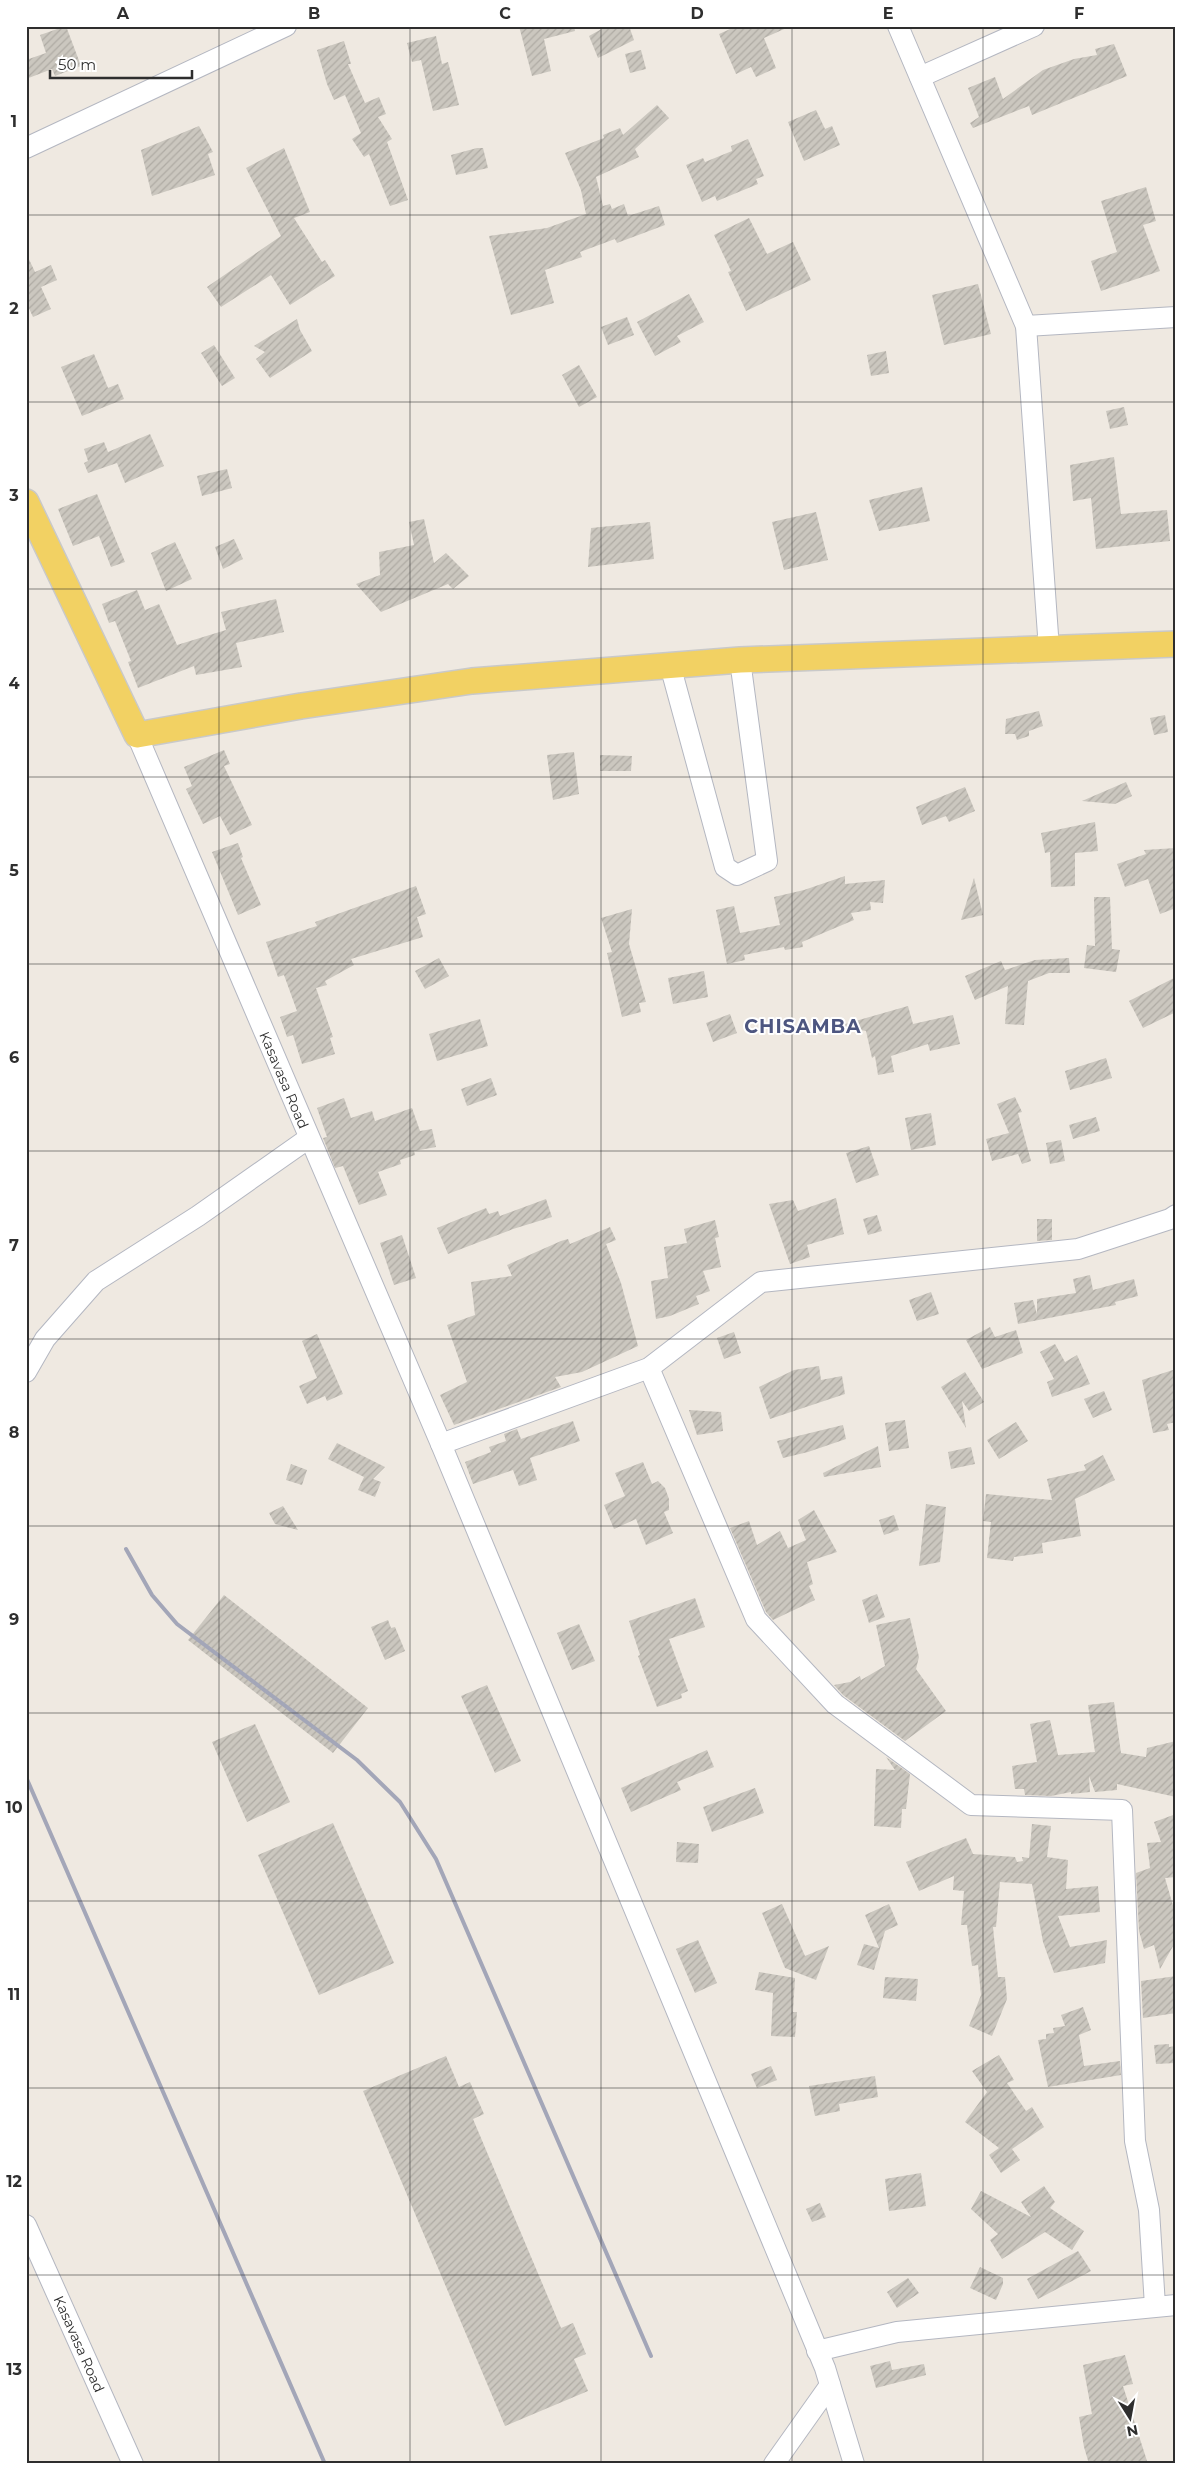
<svg xmlns="http://www.w3.org/2000/svg" width="1202" height="2490" font-family="Montserrat,sans-serif">
<style>
.building{fill:url(#building-hatch)}
.lines{fill:none;stroke-linecap:round;stroke-linejoin:round}
.minor-casing{stroke:#b4b7c1;stroke-width:22}
.major-casing{stroke:#c9c9c9;stroke-width:28}
.minor{stroke:#fff;stroke-width:20}
.major{stroke:#f2d163;stroke-width:25}
.rail{stroke:#a3a6b8;stroke-width:4}
.grid{fill:none;stroke:#2e2e2e;stroke-width:1;stroke-opacity:0.55}
.labels{text-anchor:middle;stroke-width:4;stroke-linejoin:round;paint-order:stroke}
.street-label{font-size:14px;fill:#2e2e2e;stroke:#fff}
.district-label{font-size:19px;font-weight:bold;letter-spacing:1px;fill:#4d5680;stroke:#fff}
.neatline{fill:none;stroke:#2e2e2e;stroke-width:2}
.grid-label{font-size:16px;text-anchor:middle;font-weight:bold;fill:#2e2e2e}
</style>
<defs>
<pattern id="building-hatch" width="6" height="6" patternUnits="userSpaceOnUse" patternTransform="scale(1.25)"><rect width="6" height="6" fill="#cbc7bf"/><path d="M-1 1l2-2M0 6l6-6M5 7l2-2" fill="none" stroke="#afaba4"/></pattern>
</defs>
<rect width="100%" height="100%" fill="#efe9e1"/>
<g class="building">
<polygon points="66,26 81,66 55,76 52,69 26,79 26,60 46,53 40,35"/>
<polygon points="519,26 574,26 575,31 544,39 551,71 532,76"/>
<polygon points="607,26 629,26 634,40 598,58 589,36"/>
<polygon points="737,26 791,26 764,38 776,68 756,77 751,67 736,74 719,34"/>
<polygon points="436,36 442,64 448,62 459,105 433,111 421,60 412,62 407,43"/>
<polygon points="344,41 351,64 348,64 365,103 379,97 386,114 378,117 392,139 387,142 408,200 390,206 369,154 364,157 352,139 361,133 345,95 334,100 327,84 317,50"/>
<polygon points="1114,44 1127,76 1032,115 1029,106 973,128 970,123 979,117 968,88 995,77 1003,99 1043,70 1074,59 1097,55 1095,49"/>
<polygon points="641,50 646,69 630,73 625,54"/>
<polygon points="657,105 669,118 635,149 639,157 596,177 603,206 610,204 612,209 624,204 628,216 659,206 665,225 617,243 615,239 580,252 582,257 545,270 554,303 511,315 489,236 547,228 586,214 581,190 565,153 604,138 603,135 620,128 623,135"/>
<polygon points="816,110 825,129 832,126 840,145 804,161 788,122"/>
<polygon points="199,126 213,152 208,154 215,175 152,196 141,150"/>
<polygon points="748,139 764,176 756,179 758,184 717,201 715,196 702,202 686,165 703,158 705,162 732,151 731,146"/>
<polygon points="284,148 310,212 294,218 322,262 325,260 335,276 290,305 271,275 221,307 207,287 281,236 246,168"/>
<polygon points="477,148 483,148 488,168 456,175 451,155"/>
<polygon points="1146,187 1156,221 1143,225 1160,271 1101,291 1091,261 1117,252 1101,201"/>
<polygon points="749,218 767,254 793,242 811,280 746,311 728,272 731,271 714,235"/>
<polygon points="26,253 35,272 51,265 57,280 41,287 51,309 33,317 26,302"/>
<polygon points="978,284 991,334 944,345 932,295"/>
<polygon points="689,294 704,322 677,336 681,342 655,356 637,322"/>
<polygon points="627,317 634,335 608,345 601,327"/>
<polygon points="297,319 300,330 312,351 270,378 256,359 265,352 254,346"/>
<polygon points="214,345 235,378 222,386 201,353"/>
<polygon points="886,351 889,373 871,376 867,355"/>
<polygon points="94,354 108,388 118,384 124,399 82,416 61,367"/>
<polygon points="579,365 597,397 579,407 562,375"/>
<polygon points="1124,407 1128,425 1110,429 1106,411"/>
<polygon points="150,434 164,466 125,483 117,463 88,473 84,463 88,461 84,449 104,442 108,452"/>
<polygon points="1114,457 1121,514 1167,510 1170,541 1096,549 1091,498 1073,501 1070,465"/>
<polygon points="227,469 232,488 202,496 197,476"/>
<polygon points="922,487 930,521 879,531 869,500"/>
<polygon points="97,494 125,562 111,567 99,536 73,546 58,509"/>
<polygon points="816,512 828,560 784,570 772,522"/>
<polygon points="424,519 434,563 446,553 469,576 453,589 448,584 381,612 356,584 380,575 379,552 414,545 409,522"/>
<polygon points="650,522 654,559 588,567 591,528"/>
<polygon points="234,539 243,559 223,569 215,547"/>
<polygon points="175,542 192,579 166,591 151,553"/>
<polygon points="137,590 145,610 159,604 177,645 226,630 221,612 276,599 284,632 236,643 242,667 196,675 194,666 138,688 128,662 131,661 115,621 109,623 102,604"/>
<polygon points="1039,711 1043,726 1029,731 1029,736 1017,740 1015,734 1005,734 1006,719"/>
<polygon points="1165,715 1168,732 1154,735 1150,718"/>
<polygon points="224,750 230,764 224,766 252,825 230,835 220,816 203,824 186,789 192,786 184,767"/>
<polygon points="574,752 579,794 553,800 547,755"/>
<polygon points="600,755 632,756 631,771 600,771"/>
<polygon points="1126,782 1132,796 1115,804 1082,801"/>
<polygon points="965,787 975,811 949,822 946,816 922,825 916,807"/>
<polygon points="1095,822 1098,851 1075,853 1075,886 1051,887 1050,852 1045,853 1041,833"/>
<polygon points="238,843 243,857 241,858 261,905 238,915 212,852"/>
<polygon points="1176,848 1176,908 1160,914 1148,879 1125,887 1117,864 1146,854 1144,850"/>
<polygon points="845,876 845,884 885,880 883,903 870,902 871,910 851,913 854,920 802,942 803,947 785,950 784,947 744,955 745,960 727,964 716,910 734,906 740,933 780,925 774,897 804,890"/>
<polygon points="974,878 983,915 961,920"/>
<polygon points="416,886 426,914 417,917 423,937 351,959 354,965 325,981 327,985 316,988 333,1037 330,1038 335,1054 302,1064 293,1035 287,1037 280,1017 297,1011 284,975 278,977 266,942 317,926 315,922"/>
<polygon points="1094,897 1110,897 1112,949 1120,950 1116,972 1084,968 1087,945 1095,946"/>
<polygon points="632,909 629,944 646,1002 639,1003 641,1012 622,1017 607,953 612,952 601,918"/>
<polygon points="439,958 449,976 425,989 415,971"/>
<polygon points="1069,958 1070,973 1049,973 1028,981 1024,1025 1005,1024 1008,986 975,1000 965,976 1001,961 1005,970 1035,960"/>
<polygon points="704,971 708,997 673,1004 668,978"/>
<polygon points="1176,977 1176,1012 1143,1028 1129,1001"/>
<polygon points="908,1006 913,1024 953,1015 960,1044 930,1051 928,1044 891,1056 894,1072 878,1075 875,1056 872,1058 866,1031 838,1026"/>
<polygon points="730,1014 737,1033 713,1042 706,1023"/>
<polygon points="480,1019 488,1046 437,1061 429,1034"/>
<polygon points="1106,1058 1112,1078 1070,1090 1065,1071"/>
<polygon points="491,1078 497,1095 467,1106 461,1089"/>
<polygon points="1015,1097 1022,1112 1018,1113 1031,1161 1022,1164 1018,1154 992,1161 986,1139 1009,1133 997,1104"/>
<polygon points="344,1098 351,1118 372,1111 375,1121 412,1108 420,1131 432,1129 436,1147 414,1151 415,1155 400,1160 401,1164 378,1172 387,1195 359,1205 343,1166 335,1168 323,1138 327,1137 317,1108"/>
<polygon points="931,1113 936,1145 911,1150 905,1118"/>
<polygon points="1096,1117 1100,1131 1073,1139 1069,1125"/>
<polygon points="1061,1140 1065,1161 1050,1164 1046,1143"/>
<polygon points="869,1146 879,1175 856,1183 846,1153"/>
<polygon points="836,1198 844,1234 807,1245 810,1257 790,1264 769,1204 793,1200 798,1211"/>
<polygon points="546,1199 552,1217 513,1229 448,1254 437,1228 486,1208 489,1214 498,1211 500,1216"/>
<polygon points="877,1215 882,1231 868,1235 863,1219"/>
<polygon points="1037,1219 1052,1219 1052,1240 1037,1241"/>
<polygon points="715,1220 719,1237 715,1238 721,1267 703,1271 710,1291 696,1296 699,1304 670,1316 656,1319 651,1281 668,1278 664,1247 687,1243 684,1229"/>
<polygon points="610,1227 616,1240 606,1244 621,1283 638,1346 582,1372 555,1377 561,1387 454,1425 440,1395 467,1382 447,1325 475,1315 471,1282 512,1276 507,1265 561,1241 568,1239 570,1244"/>
<polygon points="402,1235 416,1278 394,1285 380,1243"/>
<polygon points="1090,1275 1093,1290 1134,1279 1138,1296 1115,1302 1116,1305 1018,1324 1014,1303 1033,1300 1037,1314 1037,1299 1076,1293 1073,1279"/>
<polygon points="931,1292 939,1314 917,1321 909,1300"/>
<polygon points="990,1327 995,1337 1016,1330 1023,1353 982,1369 966,1340"/>
<polygon points="734,1332 741,1353 724,1359 717,1338"/>
<polygon points="317,1334 343,1394 327,1401 325,1396 307,1404 299,1386 317,1378 302,1341"/>
<polygon points="1055,1344 1065,1362 1077,1355 1090,1384 1052,1397 1047,1382 1054,1379 1040,1352"/>
<polygon points="819,1366 821,1380 842,1376 845,1394 770,1419 759,1387 794,1370"/>
<polygon points="1176,1369 1176,1422 1167,1424 1169,1430 1153,1433 1142,1380"/>
<polygon points="965,1372 984,1402 969,1411 962,1401 966,1428 941,1387"/>
<polygon points="1104,1391 1112,1410 1093,1418 1084,1399"/>
<polygon points="689,1410 721,1412 723,1431 697,1435"/>
<polygon points="905,1420 909,1448 889,1451 885,1423"/>
<polygon points="573,1421 580,1441 530,1458 537,1480 519,1486 513,1470 473,1484 465,1462 491,1452 489,1447 506,1441 504,1434 517,1429 521,1439"/>
<polygon points="1016,1422 1028,1441 999,1459 987,1440"/>
<polygon points="843,1425 846,1439 808,1452 783,1458 777,1441"/>
<polygon points="337,1443 385,1467 373,1479 381,1482 375,1497 358,1490 364,1477 328,1459"/>
<polygon points="878,1446 881,1467 824,1477 823,1473"/>
<polygon points="971,1447 975,1464 951,1469 948,1452"/>
<polygon points="1103,1455 1115,1480 1075,1499 1081,1536 1042,1543 1043,1553 1014,1557 1013,1561 987,1558 991,1522 983,1521 986,1494 1052,1500 1047,1479 1086,1470 1084,1465"/>
<polygon points="643,1462 652,1484 658,1481 665,1488 669,1499 669,1510 664,1512 673,1533 646,1545 636,1519 614,1529 604,1505 625,1496 615,1473"/>
<polygon points="291,1464 307,1470 302,1485 286,1480"/>
<polygon points="926,1504 946,1507 940,1562 919,1566"/>
<polygon points="283,1506 298,1530 275,1524 269,1513"/>
<polygon points="814,1510 837,1552 807,1562 813,1584 809,1586 815,1600 773,1620 766,1612 730,1528 749,1521 757,1545 780,1531 788,1548 806,1540 798,1520"/>
<polygon points="894,1515 899,1530 884,1535 879,1520"/>
<polygon points="877,1594 885,1617 869,1623 862,1600"/>
<polygon points="224,1595 368,1708 333,1753 188,1640"/>
<polygon points="695,1598 705,1627 669,1639 688,1691 681,1694 682,1698 657,1707 638,1656 640,1655 629,1621"/>
<polygon points="910,1618 919,1657 916,1669 946,1711 905,1741 843,1695 834,1685 850,1682 860,1676 861,1680 885,1666 876,1625"/>
<polygon points="388,1620 391,1628 395,1627 405,1651 385,1660 371,1627"/>
<polygon points="579,1624 595,1661 572,1670 557,1633"/>
<polygon points="487,1685 521,1761 495,1773 461,1696"/>
<polygon points="1114,1702 1121,1753 1146,1757 1147,1748 1176,1741 1176,1797 1117,1784 1117,1790 1095,1792 1089,1776 1090,1792 1071,1794 1071,1792 1051,1796 1025,1795 1024,1789 1015,1789 1012,1766 1037,1762 1030,1724 1050,1720 1058,1755 1095,1752 1088,1705"/>
<polygon points="255,1724 290,1802 247,1822 212,1742"/>
<polygon points="707,1750 714,1767 677,1782 681,1790 631,1812 621,1788"/>
<polygon points="886,1757 910,1774 906,1809 902,1809 901,1828 874,1826 876,1769 895,1770"/>
<polygon points="755,1788 764,1813 712,1832 703,1807"/>
<polygon points="1176,1814 1176,1877 1165,1878 1176,1916 1176,1941 1160,1969 1154,1945 1144,1949 1139,1931 1136,1873 1150,1868 1147,1843 1161,1842 1154,1822"/>
<polygon points="333,1823 394,1963 319,1995 258,1855"/>
<polygon points="1032,1824 1051,1826 1047,1857 1068,1860 1066,1889 1098,1886 1100,1912 1058,1916 1070,1947 1107,1940 1105,1963 1054,1973 1043,1942 1032,1884 1000,1882 996,1927 993,1927 998,1977 1005,1977 1007,1999 992,2036 969,2026 981,1995 978,1965 972,1966 967,1925 961,1925 964,1891 953,1890 954,1876 919,1891 906,1862 966,1838 973,1854 1015,1857 1017,1862 1023,1861 1022,1857 1029,1858"/>
<polygon points="677,1842 699,1844 698,1863 676,1862"/>
<polygon points="782,1904 805,1956 829,1946 816,1980 785,1968 762,1913"/>
<polygon points="889,1904 898,1925 885,1931 874,1970 857,1965 864,1944 879,1948 865,1915"/>
<polygon points="698,1940 717,1983 695,1993 676,1949"/>
<polygon points="759,1972 795,1978 793,2012 797,2012 795,2037 771,2036 773,1993 755,1990"/>
<polygon points="1176,1976 1176,2013 1143,2018 1141,1981"/>
<polygon points="885,1977 918,1979 916,2001 883,1998"/>
<polygon points="1083,2007 1091,2030 1079,2035 1084,2066 1120,2061 1121,2075 1048,2087 1038,2040 1046,2039 1046,2034 1054,2033 1053,2028 1065,2026 1061,2015"/>
<polygon points="1169,2044 1169,2047 1176,2046 1176,2063 1156,2064 1154,2045"/>
<polygon points="999,2055 1014,2080 1007,2083 1026,2111 1032,2107 1044,2127 1012,2149 1020,2160 1001,2173 989,2155 999,2148 965,2122 987,2092 972,2071"/>
<polygon points="446,2056 459,2087 470,2082 484,2114 473,2119 561,2328 573,2323 586,2354 574,2359 588,2391 505,2426 363,2091"/>
<polygon points="771,2066 777,2080 757,2088 751,2074"/>
<polygon points="875,2076 878,2097 839,2104 840,2111 815,2116 809,2086"/>
<polygon points="921,2173 926,2206 889,2211 885,2179"/>
<polygon points="1044,2186 1055,2202 1050,2208 1084,2231 1072,2250 1045,2232 1002,2259 990,2240 998,2234 971,2209 981,2191 1031,2217 1021,2202"/>
<polygon points="820,2203 826,2217 812,2222 806,2209"/>
<polygon points="1078,2251 1091,2271 1038,2299 1027,2279"/>
<polygon points="980,2267 1003,2278 1003,2284 996,2300 970,2288"/>
<polygon points="908,2278 919,2293 897,2308 887,2292"/>
<polygon points="1125,2355 1133,2384 1123,2386 1148,2464 1089,2464 1084,2447 1079,2417 1092,2414 1083,2365"/>
<polygon points="890,2361 892,2370 924,2364 926,2375 876,2388 870,2366"/>
</g>
<g class="lines">
<defs>
<g id="minor">
<polyline points="898,26 1026,326 1049,649"/>
<polyline points="920,77 1034,26"/>
<polyline points="26,148 286,26"/>
<polyline points="1026,326 1176,317"/>
<polyline points="670,665 725,867 737,875 767,861 740,660"/>
<polyline points="137,735 441,1444 825,2368 854,2464"/>
<polyline points="649,1368 756,1619 835,1704 971,1805 1122,1810 1135,2141 1149,2210 1155,2306"/>
<polyline points="26,1372 45,1339 96,1281 198,1216 309,1138"/>
<polyline points="441,1444 649,1368 761,1282 1078,1249 1170,1219 1176,1215"/>
<polyline points="26,2225 133,2464"/>
<polyline points="817,2351 897,2332 1176,2305"/>
<polyline points="774,2464 830,2385"/>
</g>
<polyline id="major" points="26,502 137,735 301,706 472,681 740,660 1176,644"/>
</defs>
<use href="#minor" class="minor-casing"/>
<use href="#major" class="major-casing"/>
<use href="#minor" class="minor"/>
<use href="#major" class="major"/>
<g class="rail">
<polyline points="126,1549 152,1595 177,1624 357,1760 400,1802 436,1859 651,2356"/>
<polyline points="26,1777 325,2464"/>
</g>
</g>
<path class="grid" d="M219,26V2464M410,26V2464M601,26V2464M792,26V2464M983,26V2464M26,215H1176M26,402H1176M26,589H1176M26,777H1176M26,964H1176M26,1151H1176M26,1339H1176M26,1526H1176M26,1713H1176M26,1901H1176M26,2088H1176M26,2275H1176"/>
<g class="labels">
<g class="street-label">
<text transform="translate(284 1080) rotate(67)" y="5">Kasavasa Road</text>
<text transform="translate(79 2344) rotate(66)" y="5">Kasavasa Road</text>
</g>
<g class="district-label">
<text x="803" y="1033">CHISAMBA</text>
</g>
</g>
<rect width="1202" height="2490" fill="none" stroke="#ffffff" stroke-width="55"/>
<g transform="translate(1130 2418) rotate(169)" stroke="#ffffff" stroke-width="4" paint-order="stroke">
<path d="M0-4L9 19L0 12L-9 19Z" fill="#2e2e2e"/>
<text y="-8" font-size="14" font-weight="bold" text-anchor="middle" fill="#2e2e2e">N</text>
</g>
<path d="M50 70v8h142v-8" fill="none" stroke="#2e2e2e" stroke-width="2.5"/>
<text x="58" y="70" font-size="15" fill="#2e2e2e" stroke="#ffffff" stroke-width="4" paint-order="stroke">50 m</text>
<rect x="28" y="28" width="1146" height="2434" class="neatline"/>
<g class="grid-label">
<text x="123" y="19">A</text>
<text x="314" y="19">B</text>
<text x="505" y="19">C</text>
<text x="697" y="19">D</text>
<text x="888" y="19">E</text>
<text x="1079" y="19">F</text>
<text x="14" y="127">1</text>
<text x="14" y="314">2</text>
<text x="14" y="501">3</text>
<text x="14" y="689">4</text>
<text x="14" y="876">5</text>
<text x="14" y="1063">6</text>
<text x="14" y="1251">7</text>
<text x="14" y="1438">8</text>
<text x="14" y="1625">9</text>
<text x="14" y="1813">10</text>
<text x="14" y="2000">11</text>
<text x="14" y="2187">12</text>
<text x="14" y="2375">13</text>
</g>
</svg>
